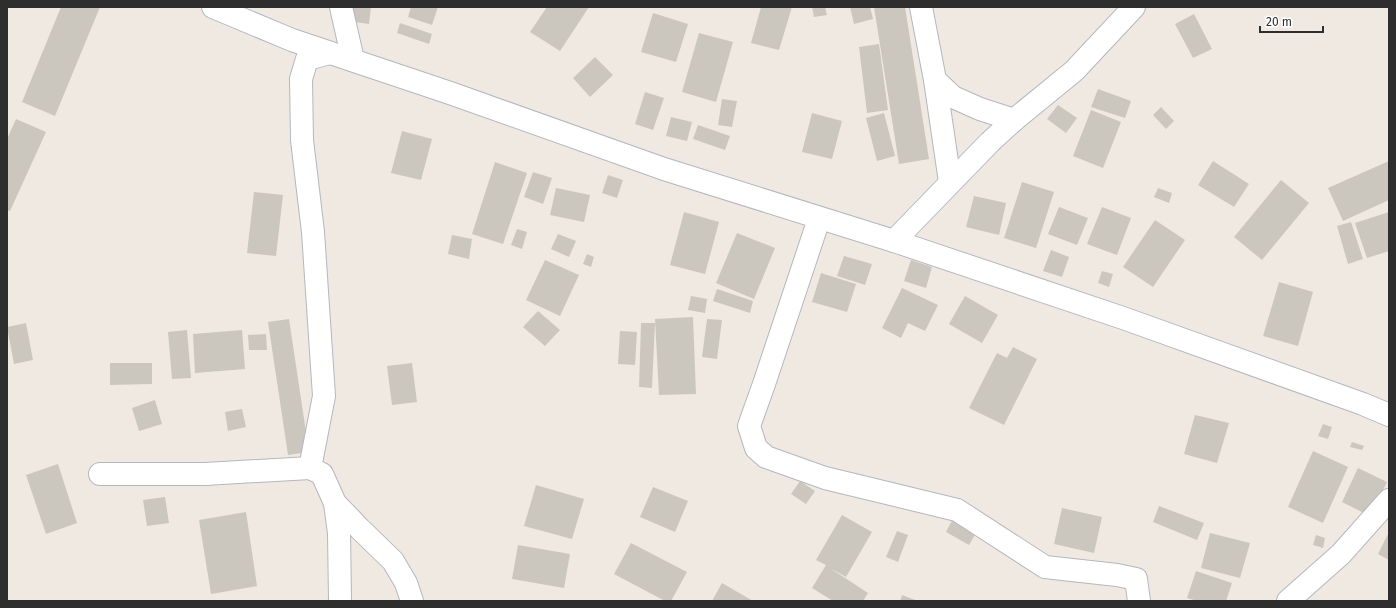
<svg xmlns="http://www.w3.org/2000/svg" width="1396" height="608" font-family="'Fira Sans',sans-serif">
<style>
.building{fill:#cbc7bf}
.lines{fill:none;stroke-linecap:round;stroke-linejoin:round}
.minor-casing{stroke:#b4b7c1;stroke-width:24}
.minor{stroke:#fff;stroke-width:22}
</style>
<rect width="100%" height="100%" fill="#efe9e1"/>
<g class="building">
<polygon points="61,7 100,7 55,116 22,102"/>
<polygon points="350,7 371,7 369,24 348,21"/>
<polygon points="411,7 438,7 432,25 408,17"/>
<polygon points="547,7 589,7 560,51 530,32"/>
<polygon points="761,7 792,7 779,50 751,43"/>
<polygon points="812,7 825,7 827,15 814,17"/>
<polygon points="850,7 870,7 873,19 854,24"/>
<polygon points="874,7 905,7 929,159 899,164"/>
<polygon points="653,13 688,24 676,62 641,52"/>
<polygon points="1194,14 1212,49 1193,58 1175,24"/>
<polygon points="400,23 432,34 429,44 397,33"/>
<polygon points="699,33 733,42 716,102 682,92"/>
<polygon points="879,44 888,110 867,113 859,47"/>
<polygon points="595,57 613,75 590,97 573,78"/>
<polygon points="1098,89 1131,101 1125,118 1091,107"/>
<polygon points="645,92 664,98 653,130 635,124"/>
<polygon points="722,99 737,101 732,127 718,125"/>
<polygon points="1058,105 1077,118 1066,133 1047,119"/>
<polygon points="1161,107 1174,121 1166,129 1153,115"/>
<polygon points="1091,110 1121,122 1103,168 1073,156"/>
<polygon points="812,113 842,121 832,159 802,152"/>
<polygon points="884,113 895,156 877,161 866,118"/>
<polygon points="671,117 692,122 687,141 666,136"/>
<polygon points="16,119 46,132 10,211 7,210 7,139"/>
<polygon points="698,125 730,136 725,150 693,139"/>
<polygon points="402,131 432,139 421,180 391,173"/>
<polygon points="1213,161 1249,184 1234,207 1198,185"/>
<polygon points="1389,161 1389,200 1343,221 1328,188"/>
<polygon points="495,162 527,173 503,244 472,234"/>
<polygon points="533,172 552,178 543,204 524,197"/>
<polygon points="608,175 623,180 617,198 602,193"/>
<polygon points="1281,180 1309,203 1262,260 1234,237"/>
<polygon points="1022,182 1054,192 1036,248 1004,238"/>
<polygon points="556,188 590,195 584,222 550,215"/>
<polygon points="1158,188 1172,193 1169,203 1154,197"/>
<polygon points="254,192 283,195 276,256 247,253"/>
<polygon points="974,196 1006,203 999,235 966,227"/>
<polygon points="1059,207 1088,218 1077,245 1048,234"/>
<polygon points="1102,207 1131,218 1117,255 1087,244"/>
<polygon points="684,212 719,222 705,274 670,265"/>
<polygon points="1389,212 1389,251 1367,258 1355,223"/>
<polygon points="1155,220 1185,240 1153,287 1123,267"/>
<polygon points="1351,222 1363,259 1348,264 1337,226"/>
<polygon points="517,229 527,232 522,249 511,245"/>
<polygon points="737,233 775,248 754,299 716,283"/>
<polygon points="558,234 576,241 569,257 551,249"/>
<polygon points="452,235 472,239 469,259 448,254"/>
<polygon points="1051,250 1069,257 1062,277 1043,271"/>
<polygon points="587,254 594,257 591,267 583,264"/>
<polygon points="844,256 872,264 865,285 837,276"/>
<polygon points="545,260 579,275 560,316 526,300"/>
<polygon points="911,260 932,267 926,288 904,281"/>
<polygon points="1102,271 1113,274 1109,287 1098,283"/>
<polygon points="821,273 856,284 847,312 812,302"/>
<polygon points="1279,282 1313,292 1298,346 1263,336"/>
<polygon points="902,288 938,305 925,331 908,323 901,338 882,328"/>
<polygon points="717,289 753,301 750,313 713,301"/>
<polygon points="691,296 707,299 705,313 688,310"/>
<polygon points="965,296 998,315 982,343 949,324"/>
<polygon points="538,311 560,330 545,346 523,327"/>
<polygon points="693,317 696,394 659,395 655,319"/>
<polygon points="289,319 309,452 288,455 268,322"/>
<polygon points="707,319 722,320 717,359 702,357"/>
<polygon points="26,323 33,360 14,364 7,327"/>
<polygon points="641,323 655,323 652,388 639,387"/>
<polygon points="187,330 191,378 172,379 168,332"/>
<polygon points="242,330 245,369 195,373 193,334"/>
<polygon points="620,331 637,332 635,365 618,364"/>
<polygon points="266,334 267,350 249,350 248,335"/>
<polygon points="1013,347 1037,359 1004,425 969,408 997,353 1007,358"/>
<polygon points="110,363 152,363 152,384 110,385"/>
<polygon points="412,363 417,402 392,405 387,366"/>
<polygon points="155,400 162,424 139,431 132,408"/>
<polygon points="242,409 246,427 228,431 225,412"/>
<polygon points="1195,415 1229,423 1217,463 1184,454"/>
<polygon points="1323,424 1332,427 1328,439 1318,436"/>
<polygon points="1352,442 1364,446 1362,450 1350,447"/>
<polygon points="1313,451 1348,467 1323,523 1288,507"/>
<polygon points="58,464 77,523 46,534 26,475"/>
<polygon points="1358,468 1387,482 1370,516 1342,502"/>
<polygon points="800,481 815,491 806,504 791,494"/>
<polygon points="536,485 584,499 572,539 524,526"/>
<polygon points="653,487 688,501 675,532 640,517"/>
<polygon points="165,497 169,523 147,526 143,500"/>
<polygon points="1159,506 1204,523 1197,540 1153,522"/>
<polygon points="1062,508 1102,517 1094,553 1054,544"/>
<polygon points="246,512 257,586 211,594 199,520"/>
<polygon points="842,515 872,532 846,577 830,568 868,593 863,601 833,601 812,588 826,565 816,560"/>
<polygon points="955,515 979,528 969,545 946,532"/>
<polygon points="897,531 908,535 898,562 886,557"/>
<polygon points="1389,532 1389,560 1378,554"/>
<polygon points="1210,533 1250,543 1240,578 1201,568"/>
<polygon points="1316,535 1325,538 1323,548 1313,545"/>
<polygon points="631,543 687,572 671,601 665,601 614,574"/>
<polygon points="518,545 570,554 564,588 512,579"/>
<polygon points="1196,571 1232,583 1226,601 1197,601 1187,598"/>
<polygon points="722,583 753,601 712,601"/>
<polygon points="902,595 918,601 900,601"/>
</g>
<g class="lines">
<defs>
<g id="minor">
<polyline points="213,7 292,40 450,93 664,169 894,241 990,142 1014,120 1074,71 1134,7"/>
<polyline points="341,7 353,60"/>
<polyline points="921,7 935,80 950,182"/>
<polyline points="330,53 307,59 301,79 302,140 313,232 324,396 310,468 322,474 335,503 360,529 393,561 406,583 412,601"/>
<polyline points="935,80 953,97 980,109 1014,120"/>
<polyline points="819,219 764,384 749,426 756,448 766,457 825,478 957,510 1045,567 1117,575 1136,579 1139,601"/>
<polyline points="894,241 1123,318 1363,404 1389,415"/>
<polyline points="100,474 205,474 310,468"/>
<polyline points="335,503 339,533 340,601"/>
<polyline points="1288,601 1341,554 1389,500"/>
</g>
</defs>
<use href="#minor" class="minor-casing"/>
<use href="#minor" class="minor"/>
</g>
<rect width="1396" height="608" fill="none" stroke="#2e2e2e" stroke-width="16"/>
<path d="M1260 26v6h63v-6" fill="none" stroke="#2e2e2e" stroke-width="2"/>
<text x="1266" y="26" font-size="12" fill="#2e2e2e" stroke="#ffffff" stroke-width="3" paint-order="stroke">20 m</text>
</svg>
